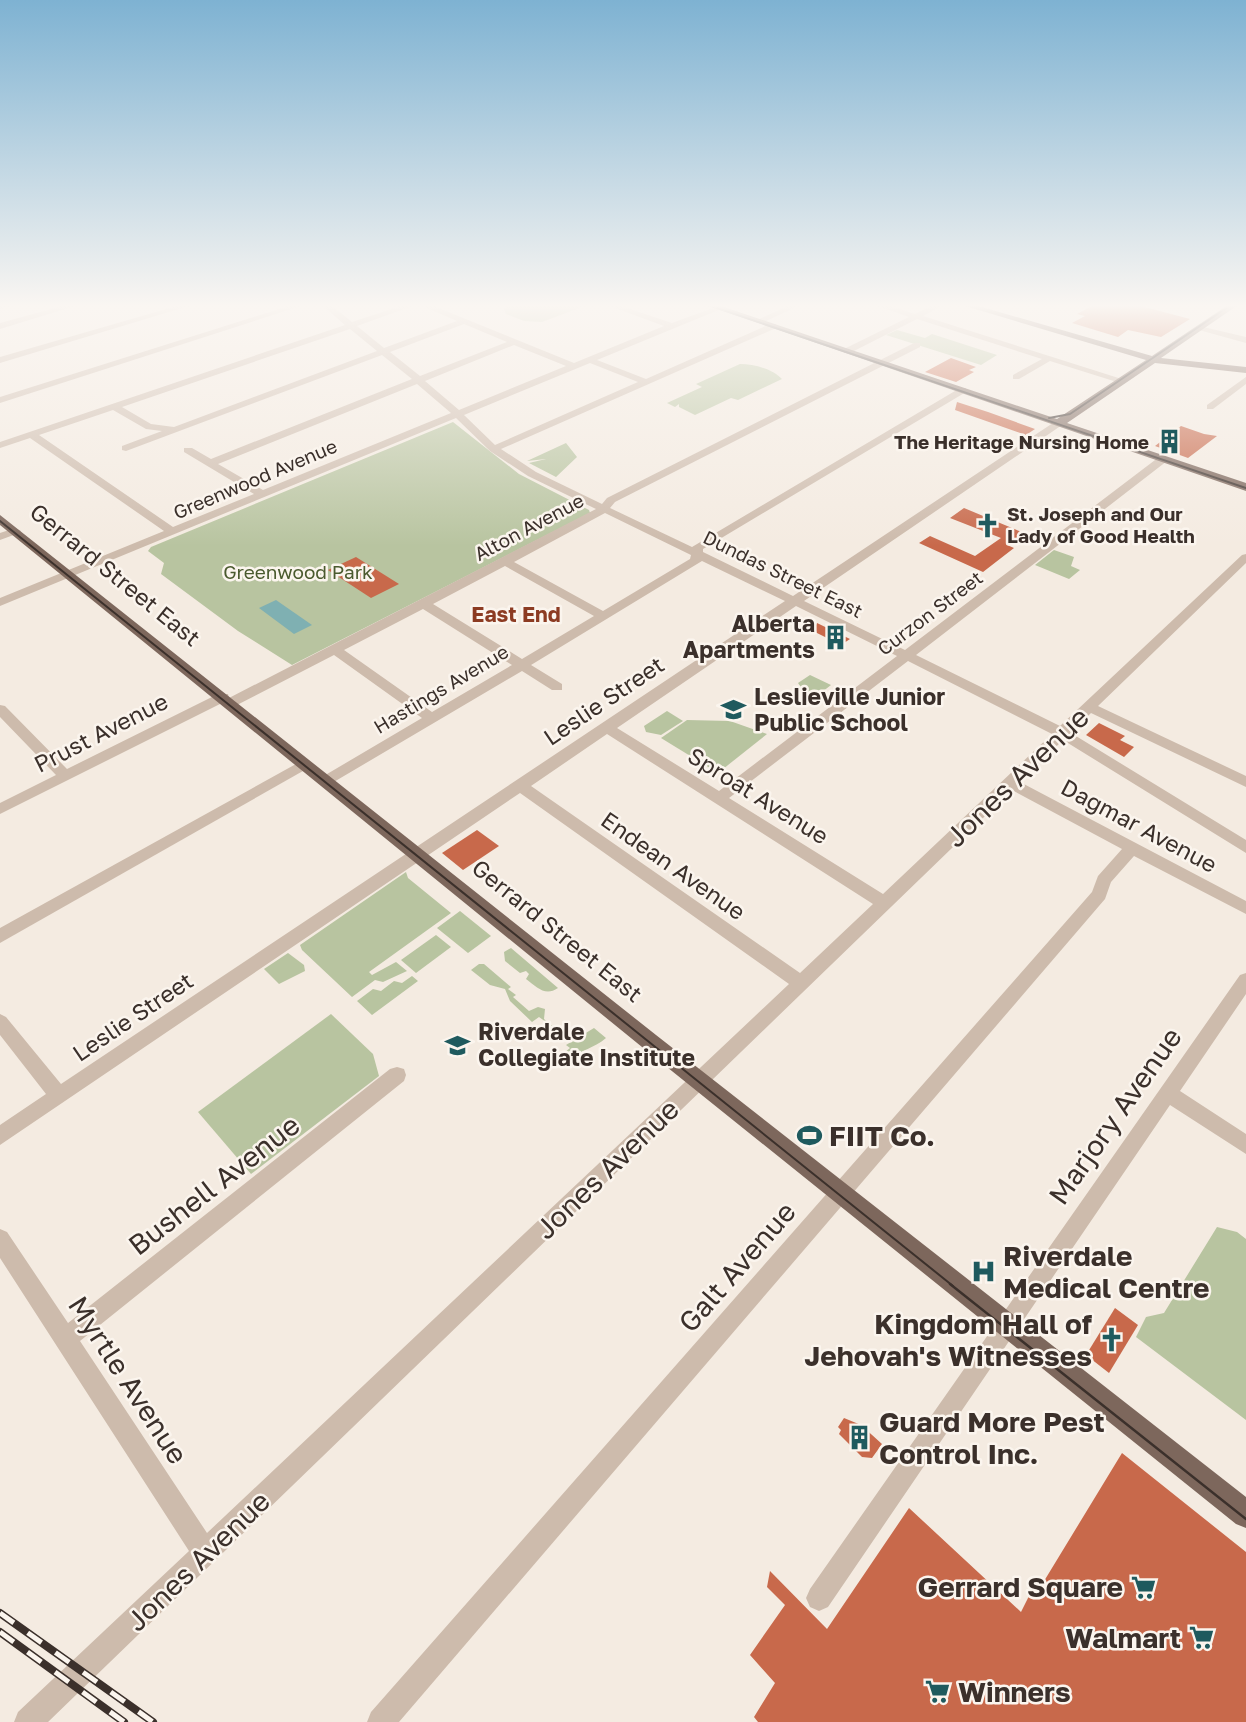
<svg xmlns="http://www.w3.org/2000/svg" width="1246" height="1722" font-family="'Golos Text',sans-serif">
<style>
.green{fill:#b8c4a0}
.water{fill:#7fb0b2}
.building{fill:#c8694b}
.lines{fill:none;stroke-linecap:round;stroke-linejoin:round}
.minor{fill:#cdbbac;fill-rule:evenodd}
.major{fill:#7d675c;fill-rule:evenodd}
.tram-far1{stroke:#3b302b;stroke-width:2}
.tram{stroke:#3b302b;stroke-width:2.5}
.rail-casing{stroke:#3b302b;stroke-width:8}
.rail{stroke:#fbf5ee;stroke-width:5;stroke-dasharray:17;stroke-linecap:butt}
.labels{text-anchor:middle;stroke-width:5;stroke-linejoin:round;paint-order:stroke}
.far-poi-label{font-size:19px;font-weight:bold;fill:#3b302b;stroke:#fbf5ee;text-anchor:end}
.far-street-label{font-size:19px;fill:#3b302b;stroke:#fbf5ee}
.far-park-label{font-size:19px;fill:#4a5a2e;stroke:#fbf5ee}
.far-neighbourhood-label{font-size:21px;font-weight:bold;fill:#8c3b22;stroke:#fbf5ee}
.street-label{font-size:23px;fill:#3b302b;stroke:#fbf5ee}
.poi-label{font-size:23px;font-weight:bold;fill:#3b302b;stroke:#fbf5ee;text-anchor:start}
.near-street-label{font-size:28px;fill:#3b302b;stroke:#fbf5ee}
.near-poi-label{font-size:28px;font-weight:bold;fill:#3b302b;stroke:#fbf5ee;text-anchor:start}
</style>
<rect width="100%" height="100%" fill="#f4ebe1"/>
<g class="green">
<polygon points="510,305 587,305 542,322 524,321 506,314 504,309"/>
<polygon points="897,330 925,338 932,334 997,355 981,365 886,335"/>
<path d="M740,364C754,364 773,369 782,379L738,400L731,398L695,415L679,407V404L675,407L667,403L702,387L696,384Z"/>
<polygon points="453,422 519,474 589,510 590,513 292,665 238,631 161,574 164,563 148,551 151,547"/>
<polygon points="566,443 577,457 556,477 529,463 546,459 527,461"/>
<polygon points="1054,550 1074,557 1071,566 1080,570 1069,579 1035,565"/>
<polygon points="810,675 831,685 808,703 796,696 803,690 798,683"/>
<polygon points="667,711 683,721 661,735 646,732 644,726"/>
<polygon points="687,720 730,721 767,734 718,773 661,738"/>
<polygon points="406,872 408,878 451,913 369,972 372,975 396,962 407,971 383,982 375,980 352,997 302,950 300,945"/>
<polygon points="460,911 491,936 468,953 437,928"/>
<polygon points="436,935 451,947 416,973 401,960"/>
<path d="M511,948L558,988C545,997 537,987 526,979L529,974L526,971L520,973L505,961L504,952Z"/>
<polygon points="288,953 304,965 305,971 279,984 264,969"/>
<polygon points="479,964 484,964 511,987 508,989 516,995 513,997 529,1011 538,1007 545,1009 544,1019 556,1029 539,1017 532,1022 510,1001 505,989 490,985 471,970"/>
<polygon points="412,976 418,981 372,1015 357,1001 373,989 381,991 394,981 402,983"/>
<polygon points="331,1014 373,1054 379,1076 251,1174 198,1112"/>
<path d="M594,1028L606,1038C593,1049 582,1049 571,1059L564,1053L570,1048L566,1045Z"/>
<polygon points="1217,1227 1237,1232 1246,1239 1246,1420 1136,1337 1146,1317 1164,1313"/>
</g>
<polygon class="water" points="276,600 312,625 294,634 259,608"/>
<g class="building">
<polygon points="1094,305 1137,305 1190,319 1161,337 1128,330 1118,337 1072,323 1085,316 1077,314"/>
<polygon points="951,358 976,367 969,370 974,372 956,382 925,372"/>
<polygon points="957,402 988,412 1035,429 1026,435 955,410"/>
<polygon points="1181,426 1204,434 1217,436 1188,458 1155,446"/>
<polygon points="964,508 1024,533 1007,545 1014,548 983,572 919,543 930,536 975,556 1001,538 950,518"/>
<polygon points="356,557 399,584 371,598 328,570"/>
<polygon points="817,623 850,639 841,645 813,631"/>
<polygon points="1099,723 1125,736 1120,740 1134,747 1124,757 1086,735"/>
<polygon points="477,830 499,846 463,870 442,853"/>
<polygon points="1115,1308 1138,1325 1109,1373 1086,1355"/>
<polygon points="844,1418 861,1425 882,1444 872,1458 862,1457 839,1434 841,1430 838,1427"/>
<polygon points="1122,1453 1246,1552 1246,1722 758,1722 754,1717 775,1683 750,1655 785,1605 767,1587 770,1571 827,1629 909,1508 1021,1612 1033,1588 1038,1591"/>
</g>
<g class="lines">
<g class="minor">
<polygon points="0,305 13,305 0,309"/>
<polygon points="66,305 78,305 0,329 0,323"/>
<polygon points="180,305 192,305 0,363 0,357"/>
<polygon points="292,305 304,305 0,403 0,397"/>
<path d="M322,305H331L352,322L404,305H415L357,326L384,348L457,321L420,305H431L574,363L664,326L607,305H618L672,323L721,305V309L597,360L646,379L770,324H776V328L501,449L536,472L602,504L607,498L914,343H920V347L615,502L610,508L692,547L960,388H966V392L703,549V552L793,596L1056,421H1062V425L804,601L905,650L1159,457H1167V461L916,655L1060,726L1242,555L1246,554V563L1098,706L1246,776V787L1091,713L1071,733L1246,840V853L1063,740L1020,782L1246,901V914L1134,856L1111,882L1105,899L399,1722H367L371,1712L1092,892L1098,876L1122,849L1012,790L48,1722H14L18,1712L189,1551L0,1258V1229L7,1232L68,1323L390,1069L397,1067L404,1069L406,1075L404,1081L80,1341L207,1533L789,984L520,793L0,1145V1125L46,1094L0,1035V1014L6,1017L61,1084L785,601L702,561L531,665L562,684V690H552L522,671L327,786L322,785L320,781L322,777L422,718L334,655L235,706H225L224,702L0,814V803L56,775L0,717V705L5,706L67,769L218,694H228L229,698L596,509L528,476L490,451L456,418L0,606V598L164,531L30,438L0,448V442L345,325ZM464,324L507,342L420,376L390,352ZM350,329L377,351L174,427L151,424L122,407ZM514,345L566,366L459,410L425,381ZM382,355L412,379L211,459L192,448H184V452L254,494L173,527L39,435L113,410L146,429L162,431L122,446V450L126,451ZM590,363L638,382L495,445L464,415ZM417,384L451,413L263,490L218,464ZM605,513L691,555L690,559L603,611L514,562ZM505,566L594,616L522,659L433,604ZM796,606L897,656L719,791L617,728ZM423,609L512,665L432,712L344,650ZM908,661L1052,734L883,894L729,798ZM607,734L873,904L800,973L531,786Z"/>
<polygon points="790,305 800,305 762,323 755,321"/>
<polygon points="875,305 887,305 915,314 933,305 943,305 923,316 1128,381 1120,383 1050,361 1019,379 1013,379 1013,375 1042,359 917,319 850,353 844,353 844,349 909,317"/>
<polygon points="1199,326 1246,337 1246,343 1199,330"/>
<polygon points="1246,377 1246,384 1213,409 1207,409 1207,405"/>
<polygon points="15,528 21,531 19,533 0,540 0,533"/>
<polygon points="305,759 312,764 310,767 0,943 0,928"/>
<polygon points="1246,973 1246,994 1180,1091 1246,1134 1246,1154 1170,1105 828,1607 819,1611 810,1607 806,1598 810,1589 1240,975"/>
</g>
<g class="major">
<polygon points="706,305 718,305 1057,419 1146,360 962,305 975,305 1152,356 1228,305 1238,305 1161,358 1246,367 1246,373 1155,363 1067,423 1246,483 1246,491"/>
<polygon points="0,515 656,1035 1246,1497 1246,1528 1236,1524 642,1047 0,525"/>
</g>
<g class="tram-far1">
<polyline points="708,305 1246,488"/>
<polyline points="1049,418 1070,414 1231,305"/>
<polyline points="0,521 953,1286"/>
</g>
<polyline class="tram" points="950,1284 1246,1519"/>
<defs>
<g id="rail">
<polyline points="0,1613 153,1722"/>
<polyline points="0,1632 124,1722"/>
</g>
</defs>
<use href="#rail" class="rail-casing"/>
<use href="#rail" class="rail"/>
</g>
<linearGradient id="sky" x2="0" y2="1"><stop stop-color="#7eb2d2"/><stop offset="0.56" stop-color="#faf6f2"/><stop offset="1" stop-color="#faf6f2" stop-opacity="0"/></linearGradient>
<rect width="1246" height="546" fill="url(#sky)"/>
<defs>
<symbol id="building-bare" viewBox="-9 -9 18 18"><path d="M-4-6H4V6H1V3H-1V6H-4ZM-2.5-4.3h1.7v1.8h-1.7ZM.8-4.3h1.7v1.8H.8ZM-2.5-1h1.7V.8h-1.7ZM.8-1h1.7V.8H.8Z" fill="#1f5a5e" stroke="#fbf5ee" stroke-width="2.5" paint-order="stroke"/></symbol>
<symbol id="church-bare" viewBox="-9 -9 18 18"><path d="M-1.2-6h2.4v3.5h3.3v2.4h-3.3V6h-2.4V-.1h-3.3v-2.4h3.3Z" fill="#1f5a5e" stroke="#fbf5ee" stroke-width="2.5" paint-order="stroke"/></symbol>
<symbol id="school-bare" viewBox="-9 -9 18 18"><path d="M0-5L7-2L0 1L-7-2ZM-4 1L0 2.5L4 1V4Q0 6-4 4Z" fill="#1f5a5e" stroke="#fbf5ee" stroke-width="2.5" paint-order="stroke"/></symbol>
<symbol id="stadium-bare" viewBox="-9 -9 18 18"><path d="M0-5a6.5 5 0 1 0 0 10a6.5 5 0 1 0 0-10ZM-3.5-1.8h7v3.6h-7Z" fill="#1f5a5e" stroke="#fbf5ee" stroke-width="2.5" paint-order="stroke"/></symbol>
<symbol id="hospital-bare" viewBox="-9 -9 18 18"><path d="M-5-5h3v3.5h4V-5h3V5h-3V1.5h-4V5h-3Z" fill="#1f5a5e" stroke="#fbf5ee" stroke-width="2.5" paint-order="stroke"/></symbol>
<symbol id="supermarket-bare" viewBox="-9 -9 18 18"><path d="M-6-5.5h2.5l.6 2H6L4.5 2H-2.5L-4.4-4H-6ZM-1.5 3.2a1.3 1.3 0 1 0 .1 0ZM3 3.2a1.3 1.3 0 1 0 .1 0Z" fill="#1f5a5e" stroke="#fbf5ee" stroke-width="2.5" paint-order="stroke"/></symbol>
</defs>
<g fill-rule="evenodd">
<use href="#building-bare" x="1152" y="424" width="35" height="35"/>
<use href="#church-bare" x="970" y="508" width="35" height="35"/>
<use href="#building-bare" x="818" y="620" width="35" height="35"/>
<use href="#school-bare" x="716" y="692" width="35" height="35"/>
<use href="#school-bare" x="440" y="1028" width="35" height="35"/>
<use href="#stadium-bare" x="792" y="1118" width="35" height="35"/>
<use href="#hospital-bare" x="966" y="1254" width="35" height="35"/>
<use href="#church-bare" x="1094" y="1322" width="35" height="35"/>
<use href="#building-bare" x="842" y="1420" width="35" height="35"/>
<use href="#supermarket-bare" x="1126" y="1570" width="35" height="35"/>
<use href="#supermarket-bare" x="1184" y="1620" width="35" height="35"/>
<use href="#supermarket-bare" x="920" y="1674" width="35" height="35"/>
</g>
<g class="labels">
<g class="far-poi-label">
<text x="1149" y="449">The Heritage Nursing Home</text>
<text x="1007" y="521" text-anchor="start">St. Joseph and Our<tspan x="1007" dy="22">Lady of Good Health</tspan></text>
</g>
<g class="far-street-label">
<text transform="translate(255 479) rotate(-23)" y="7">Greenwood Avenue</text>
<text transform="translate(529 527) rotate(-28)" y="7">Alton Avenue</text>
<text transform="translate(783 574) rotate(26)" y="7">Dundas Street East</text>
<text transform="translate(930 613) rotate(-37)" y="7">Curzon Street</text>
<text transform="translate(441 689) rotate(-31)" y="7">Hastings Avenue</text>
</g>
<g class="far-park-label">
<text x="298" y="579">Greenwood Park</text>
</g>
<g class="far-neighbourhood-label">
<text x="516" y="622">East End</text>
</g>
<g class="street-label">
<text transform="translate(115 575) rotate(39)" y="8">Gerrard Street East</text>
<text transform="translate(604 701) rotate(-34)" y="8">Leslie Street</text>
<text transform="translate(101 733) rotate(-27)" y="8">Prust Avenue</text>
<text transform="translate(758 796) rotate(32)" y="8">Sproat Avenue</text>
<text transform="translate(1139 826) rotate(28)" y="8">Dagmar Avenue</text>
<text transform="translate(673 866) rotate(35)" y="8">Endean Avenue</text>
<text transform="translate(557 931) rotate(39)" y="8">Gerrard Street East</text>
<text transform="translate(133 1017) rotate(-34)" y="8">Leslie Street</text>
</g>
<g class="poi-label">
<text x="815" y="632" text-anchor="end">Alberta<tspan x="815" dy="26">Apartments</tspan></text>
<text x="754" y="705">Leslieville Junior<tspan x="754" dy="26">Public School</tspan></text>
<text x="478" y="1040">Riverdale<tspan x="478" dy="26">Collegiate Institute</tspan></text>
</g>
<g class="near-street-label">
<text transform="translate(1017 777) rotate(-44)" y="10">Jones Avenue</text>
<text transform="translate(1115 1116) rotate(-55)" y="10">Marjory Avenue</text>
<text transform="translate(607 1169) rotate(-44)" y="10">Jones Avenue</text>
<text transform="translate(214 1185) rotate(-38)" y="10">Bushell Avenue</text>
<text transform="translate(737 1267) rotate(-49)" y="10">Galt Avenue</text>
<text transform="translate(128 1380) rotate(57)" y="10">Myrtle Avenue</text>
<text transform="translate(198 1561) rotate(-44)" y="10">Jones Avenue</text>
</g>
<g class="near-poi-label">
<text x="829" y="1146">FIIT Co.</text>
<text x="1003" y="1266">Riverdale<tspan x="1003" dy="32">Medical Centre</tspan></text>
<text x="1092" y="1334" text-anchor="end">Kingdom Hall of<tspan x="1092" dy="32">Jehovah's Witnesses</tspan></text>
<text x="879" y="1432">Guard More Pest<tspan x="879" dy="32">Control Inc.</tspan></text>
<text x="1123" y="1597" text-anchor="end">Gerrard Square</text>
<text x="1181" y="1648" text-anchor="end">Walmart</text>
<text x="958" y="1702">Winners</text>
</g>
</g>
</svg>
